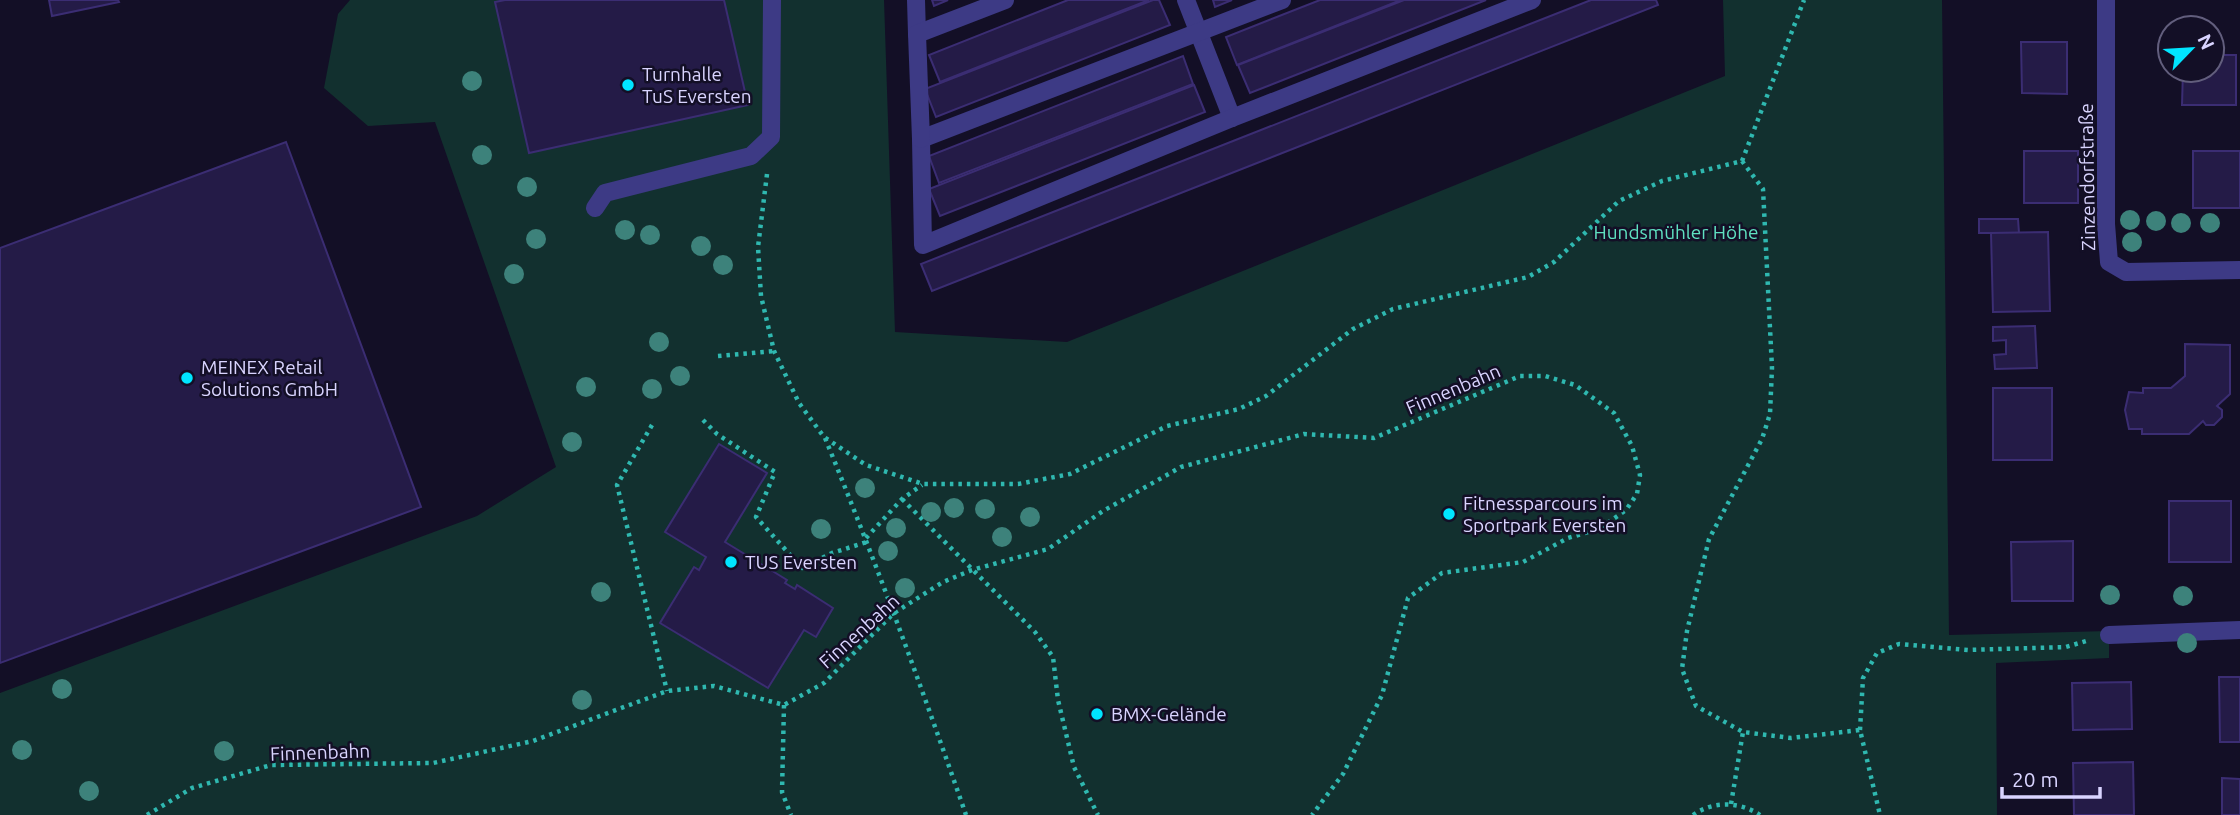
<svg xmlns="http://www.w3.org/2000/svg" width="2240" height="815" font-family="Ubuntu,sans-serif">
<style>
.green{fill:#12302f}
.building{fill:#241b47;stroke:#3b2d73;stroke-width:2}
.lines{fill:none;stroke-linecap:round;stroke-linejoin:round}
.path{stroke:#2fb8b0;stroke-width:4.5;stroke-dasharray:3.5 5;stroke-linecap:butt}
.minor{stroke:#3d3a85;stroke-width:18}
.tree{fill:#3d827b}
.poi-dot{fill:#00e5ff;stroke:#130f26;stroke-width:2.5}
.labels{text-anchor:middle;stroke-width:5;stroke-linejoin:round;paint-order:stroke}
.poi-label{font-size:19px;fill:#d9d4ff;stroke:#130f26;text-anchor:start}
.street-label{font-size:19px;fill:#d9d4ff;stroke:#130f26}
.park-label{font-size:19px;fill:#5fe0c0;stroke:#130f26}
</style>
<rect width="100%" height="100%" fill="#130f26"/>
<polygon class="green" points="350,0 884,0 895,332 1067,342 1725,76 1723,0 1942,0 1949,635 2109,631 2109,658 1996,663 1997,815 0,815 0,693 477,516 556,467 435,122 368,126 324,88 338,14"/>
<g class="building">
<polygon points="49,0 118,0 119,2 52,16"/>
<polygon points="505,0 724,0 748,105 529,153 495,2"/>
<polygon points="932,0 948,0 934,6"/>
<polygon points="1068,0 1149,0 940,82 929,55"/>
<polygon points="1153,0 1159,0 1170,25 936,117 925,89"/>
<polygon points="1213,0 1232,0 1215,7"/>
<polygon points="1320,0 1401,0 1237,65 1226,37"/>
<polygon points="1404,0 1486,0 1250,93 1238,65"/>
<polygon points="1591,0 1656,0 1658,5 932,291 921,264"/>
<polygon points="2021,42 2067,42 2067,94 2022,93"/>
<polygon points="2212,55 2236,55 2236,105 2182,105 2183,70 2212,70"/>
<polygon points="1183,56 1193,84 939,183 929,156"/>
<polygon points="1194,85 1205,112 940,216 929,189"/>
<polygon points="286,142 421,507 0,663 0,248"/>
<rect x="2024" y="151" width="54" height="52"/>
<rect x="2193" y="151" width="47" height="57"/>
<polygon points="1979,219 2018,219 2019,233 1979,233"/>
<polygon points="2048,232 2050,311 1993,312 1991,233"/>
<polygon points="2035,326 2037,368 1995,369 1994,355 2006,354 2006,340 1993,341 1993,327"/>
<polygon points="2185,344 2230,345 2230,394 2217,406 2222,410 2222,417 2214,425 2206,425 2203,421 2189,434 2142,434 2142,429 2129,429 2125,410 2129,392 2143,393 2143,388 2171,388 2185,376"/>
<rect x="1993" y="388" width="59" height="72"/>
<polygon points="719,444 767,473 725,542 787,580 785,583 795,589 797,585 833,608 816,637 804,630 768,688 660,623 694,567 699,570 706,557 665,532"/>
<rect x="2169" y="501" width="62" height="61"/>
<polygon points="2073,541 2073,601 2012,601 2011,542"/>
<polygon points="2219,677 2240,677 2240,742 2220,742"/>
<polygon points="2131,682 2132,729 2073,730 2072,683"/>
<polygon points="2133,762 2134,815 2074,815 2073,763"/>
<polygon points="2222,778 2240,779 2240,815 2222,815"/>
</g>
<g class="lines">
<g class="path">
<polyline points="1742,161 1804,0"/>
<polyline points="767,174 758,247 761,296 774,351 799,403 824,437 866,465 923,484 1018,484 1070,474 1167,426 1239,409 1266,396 1353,329 1393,309 1528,277 1554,262 1619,201 1662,181 1742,161 1763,189 1772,368 1770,414 1762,439 1709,539 1687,631 1682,669 1696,706 1743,732 1791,738 1860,730 1880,815"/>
<polyline points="718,356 774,351"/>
<polyline points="703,420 717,434 775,472 756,517 802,568 832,553 867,542"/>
<polyline points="652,425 617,485 667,691"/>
<path d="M825,438C876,562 922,688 966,815"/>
<polyline points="902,499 1035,632 1053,657 1058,700 1074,767 1098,815"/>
<polyline points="866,538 902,499 922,485"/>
<polyline points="784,705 782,792 791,815"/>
<polyline points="1860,730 1863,678 1877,653 1899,644 1968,650 2066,647 2086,641"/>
<polyline points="1731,804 1743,732"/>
<polyline points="147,815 192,788 271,765 433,763 533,741 667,691 714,686 784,705 824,683 894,613 943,582 972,570 1048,549 1103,511 1181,467 1304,434 1374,438 1520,376 1545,376 1575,385 1614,413 1632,446 1640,475 1637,494 1626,510 1599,529 1568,538 1523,562 1442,573 1408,598 1382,695 1343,774 1312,815"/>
<path d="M1693,815C1713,801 1739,801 1760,815"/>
</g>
<g class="minor">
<polyline points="916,0 917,34"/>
<polyline points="1186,0 1232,118"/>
<polyline points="1282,0 921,139 923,245 1232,118 1532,0"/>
<polyline points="2106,0 2106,224 2109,262 2126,272 2240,270"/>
<polyline points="921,139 917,34 1005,0"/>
<polyline points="595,208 605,193 751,156 771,137 772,0"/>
<polyline points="2109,635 2240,630"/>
</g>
</g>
<g class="tree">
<circle cx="472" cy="81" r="10"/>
<circle cx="482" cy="155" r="10"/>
<circle cx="527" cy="187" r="10"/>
<circle cx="2130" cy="220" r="10"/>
<circle cx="2156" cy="221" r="10"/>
<circle cx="2181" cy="223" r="10"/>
<circle cx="2210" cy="223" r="10"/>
<circle cx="625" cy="230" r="10"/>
<circle cx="650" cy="235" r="10"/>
<circle cx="536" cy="239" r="10"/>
<circle cx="2132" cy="242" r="10"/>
<circle cx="701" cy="246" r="10"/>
<circle cx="723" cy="265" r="10"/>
<circle cx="514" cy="274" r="10"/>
<circle cx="659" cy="342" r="10"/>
<circle cx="680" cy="376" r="10"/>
<circle cx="586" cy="387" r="10"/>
<circle cx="652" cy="389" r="10"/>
<circle cx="572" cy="442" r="10"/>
<circle cx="865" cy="488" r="10"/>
<circle cx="954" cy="508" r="10"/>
<circle cx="985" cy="509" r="10"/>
<circle cx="931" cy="512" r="10"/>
<circle cx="1030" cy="517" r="10"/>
<circle cx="896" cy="528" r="10"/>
<circle cx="821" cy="529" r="10"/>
<circle cx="1002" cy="537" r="10"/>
<circle cx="888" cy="551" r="10"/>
<circle cx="905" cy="588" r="10"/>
<circle cx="601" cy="592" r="10"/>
<circle cx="2110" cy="595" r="10"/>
<circle cx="2183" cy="596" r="10"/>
<circle cx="2187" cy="643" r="10"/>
<circle cx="62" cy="689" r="10"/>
<circle cx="582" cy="700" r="10"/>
<circle cx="22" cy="750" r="10"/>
<circle cx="224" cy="751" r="10"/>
<circle cx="89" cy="791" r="10"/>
</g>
<g class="poi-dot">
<circle cx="628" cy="85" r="7"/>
<circle cx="187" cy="378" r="7"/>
<circle cx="1449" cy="514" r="7"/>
<circle cx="731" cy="562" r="7"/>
<circle cx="1097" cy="714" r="7"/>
</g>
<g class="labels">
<g class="poi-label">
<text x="642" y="81">Turnhalle<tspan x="642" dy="22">TuS Eversten</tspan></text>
<text x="201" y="374">MEINEX Retail<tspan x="201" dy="22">Solutions GmbH</tspan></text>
<text x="1463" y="510">Fitnessparcours im<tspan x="1463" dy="22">Sportpark Eversten</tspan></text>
<text x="745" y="569">TUS Eversten</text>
<text x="1111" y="721">BMX-Gelände</text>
</g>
<g class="street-label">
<text transform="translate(2087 177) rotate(-91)" y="7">Zinzendorfstraße</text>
<text transform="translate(1453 389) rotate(-23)" y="7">Finnenbahn</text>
<text transform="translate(859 631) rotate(-42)" y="7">Finnenbahn</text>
<text transform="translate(320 752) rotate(-2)" y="7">Finnenbahn</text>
</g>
<g class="park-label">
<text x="1676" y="239">Hundsmühler Höhe</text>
</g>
</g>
<g transform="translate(2191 49) rotate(65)"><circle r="33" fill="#130f26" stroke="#625e7d" stroke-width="2"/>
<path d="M0-5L12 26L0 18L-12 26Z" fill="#00e5ff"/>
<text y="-10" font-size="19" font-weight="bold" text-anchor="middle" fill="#d9d4ff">N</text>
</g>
<path d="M2002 787v10h98v-10" fill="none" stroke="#d9d4ff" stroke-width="3.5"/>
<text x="2012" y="787" font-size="21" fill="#d9d4ff" stroke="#130f26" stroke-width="5" paint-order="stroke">20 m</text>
</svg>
